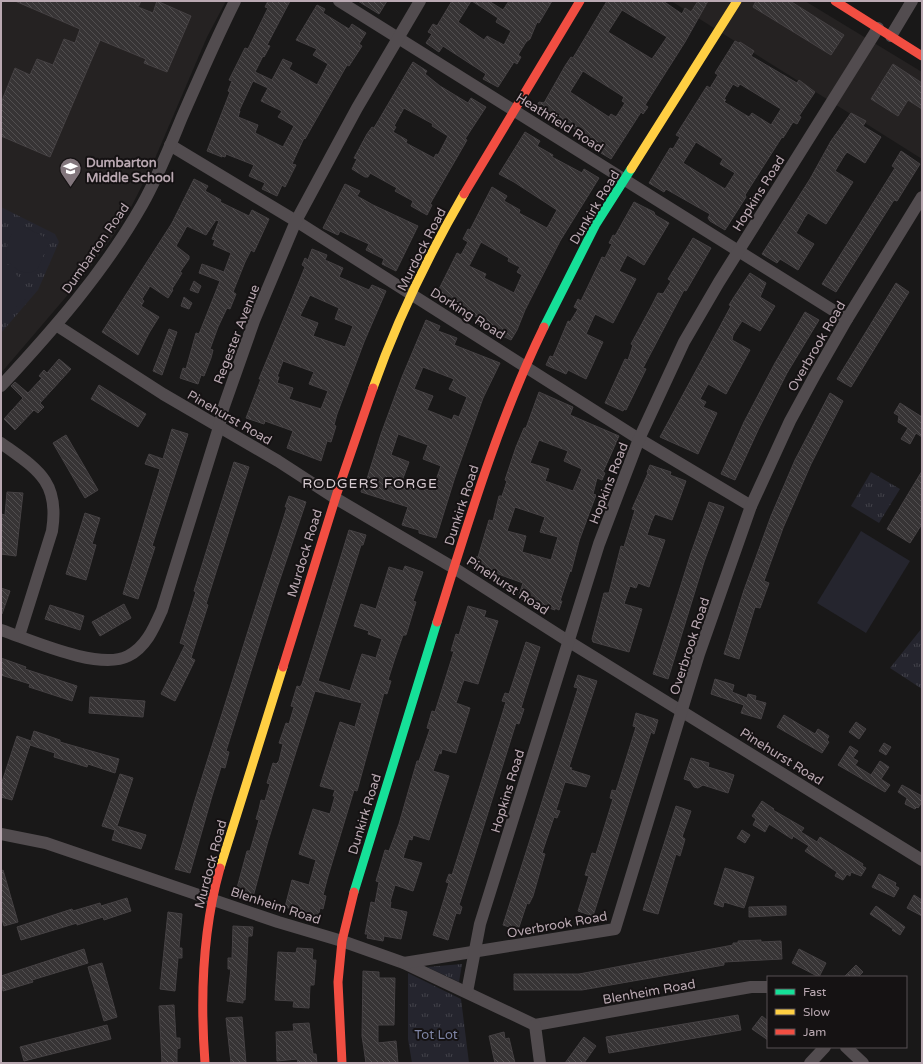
<svg xmlns="http://www.w3.org/2000/svg" width="923" height="1064" font-family="'Varela Round',sans-serif">
<style>
.built{fill:#252222}
.grass{fill:url(#grass-tufts)}
.garden{fill:#25252e}
.building{fill:url(#building-back-hatch);stroke:#454143;fill-rule:evenodd}
.lines{fill:none;stroke-linecap:round;stroke-linejoin:round}
.street{stroke:#524c4f;stroke-width:12}
.fast{stroke:#16e098;stroke-width:9}
.slow{stroke:#ffcf43;stroke-width:9}
.jam{stroke:#f24e42;stroke-width:9}
.labels{text-anchor:middle;stroke-width:4;stroke-linejoin:round;paint-order:stroke}
.street-label{font-size:13px;fill:#baa9b2;stroke:#151213}
.poi-label{font-size:13px;font-weight:bold;fill:#baa9b2;stroke:#151213;text-anchor:start}
.park-label{font-size:13px;fill:#7f85a6;stroke:#151213}
.neighbourhood-label{font-size:14px;letter-spacing:1px;fill:#d6cad0;stroke:#151213}
</style>
<defs>
<pattern id="grass-tufts" width="24" height="20" patternUnits="userSpaceOnUse"><rect width="24" height="20" fill="#25252e"/><path d="M3 7l-1-3M5 7V3M7 7l1-3M15 17l-1-3M17 17v-4M19 17l1-3" fill="none" stroke="#43424a"/></pattern>
<pattern id="building-back-hatch" width="6" height="6" patternUnits="userSpaceOnUse"><rect width="6" height="6" fill="#373435"/><path d="M-1 5l2 2M0 0l6 6M5-1l2 2" fill="none" stroke="#524f50"/></pattern>
</defs>
<rect width="100%" height="100%" fill="#191818"/>
<g class="built">
<polygon points="1,1 226,1 207,37 150,170 130,209 113,236 83,277 1,373"/>
<polygon points="671,1 805,1 922,72 922,159"/>
</g>
<g class="grass">
<polygon points="1,207 55,234 59,242 38,290 1,333"/>
<polygon points="871,472 900,489 879,523 851,506"/>
<polygon points="922,628 922,689 890,668"/>
<polygon points="462,964 459,982 427,967"/>
<polygon points="408,973 461,999 469,1063 412,1063 408,1039"/>
</g>
<g class="garden">
<path d="M21,225L50,240L38,268C26,279 14,269 7,259C6,244 8,234 21,225Z"/>
<polygon points="1,257 32,293 1,320"/>
<polygon points="861,531 910,561 866,633 817,603"/>
</g>
<g class="building">
<polygon points="15,1 141,1 138,7 153,13 157,1 191,16 167,72 144,63 146,59 100,40 50,157 1,136 1,103 15,68 30,75 37,59 53,65 64,39 75,43 80,29"/>
<path d="M268,1H290L267,45L270,46L264,57L263,56L255,72L272,80L283,59L292,63L289,69L317,85L328,64L313,55L317,49L296,40L317,5L325,9L323,13L349,29L352,24L366,33L359,44L362,46L349,66L347,65L305,139L304,138L292,164L296,165L285,187L282,185L277,196L262,189L265,183L249,176L254,165L226,154L225,157L222,156V157L207,151L230,92L228,91L232,81L229,80L245,48L248,49L268,8L265,7ZM253,81L268,88L261,101L282,111L278,117L294,126L283,147L255,133L258,125L238,117L240,111H239Z"/>
<polygon points="358,1 387,1 379,14"/>
<polygon points="452,1 471,1 458,22 484,40 487,36 504,45 511,31 496,22 498,18 472,1 489,1 503,10 509,1 552,1 539,23 537,22 530,39 526,42 518,55 521,57 517,64 514,62 498,87 483,79 486,74 443,46 439,52 426,43 432,34 428,32 433,24 437,26"/>
<path d="M607,1H663L682,14L685,8L691,12L698,1H708L685,42L645,105L648,107L643,114L641,112L611,159L596,150L599,145L555,116L551,122L534,110L539,102L544,103L565,66L571,57L573,58ZM622,10L667,37L652,59L608,32ZM583,71L624,97L622,101L625,103L616,117L611,114L609,117L570,92Z"/>
<polygon points="756,1 790,1 844,35 831,55 753,7"/>
<path d="M735,41L739,43L740,42L754,51L751,56L797,83L799,80L815,92L799,116L801,117L797,124L793,122L783,138L782,137L745,195L746,197L725,230L710,221L708,218L710,214L666,189L664,192L649,183L670,148L673,149L680,137L676,135L707,86L710,88L718,75L715,73ZM733,84L738,87L740,84L781,109L771,125L752,113L749,117L724,102L726,100L724,99ZM696,142L723,159L720,164L735,173L725,189L683,163Z"/>
<path d="M413,62L427,71L425,74L440,86L468,103L471,98L486,107L465,139L467,140L430,204L432,205L427,215L411,206L413,201L395,191L397,188L370,173L368,177H365L352,169L357,159L354,158L367,134L372,127L374,128ZM404,108L433,124L432,126L448,136L438,155L436,154L434,158L406,143L407,140L393,132L396,127L394,126Z"/>
<polygon points="893,64 922,83 922,109 908,100 898,116 871,99"/>
<polygon points="851,113 866,121 863,126 881,137 865,163 847,152 844,156 835,171 853,182 826,224 808,213 805,217 796,233 814,244 798,270 780,259 777,263 762,254 810,179 831,141"/>
<path d="M525,132L540,141L537,146L553,155L552,157L582,173L584,169L599,178L560,241L525,310L517,330L511,340L477,324L479,318L435,297L457,253L461,255L468,242L463,239L468,229L470,230L492,187L507,196L504,201L520,210L519,213L547,228L557,210L514,182L499,174ZM481,242L509,258L508,261L520,267L517,272L522,275L514,293L484,278L486,274L469,266Z"/>
<polygon points="901,151 920,164 897,201 894,200 836,292 822,284 895,168 892,166"/>
<polygon points="194,179 208,186 205,191 221,200 220,202 249,216 252,210 269,219 254,252 251,250 245,262 233,292 236,294 230,309 227,308 218,327 210,349 213,350 211,358 204,376 201,375 198,384 180,378 183,368 186,369 196,333 199,334 220,281 199,273 202,264 224,272 231,253 213,245 215,240 212,239 219,221 216,220 206,235 187,226 176,246 189,256 189,259 180,272 182,273 172,289 173,290 168,298 150,286 142,299 144,301 141,306 159,317 149,333 138,355 102,332 172,223"/>
<polygon points="345,184 360,191 357,196 373,205 418,226 396,271 382,264 384,259 366,250 369,244 340,231 338,235 323,228"/>
<polygon points="634,202 654,212 655,215 669,223 644,265 627,255 619,271 636,279 613,323 595,314 586,334 603,342 586,379 568,370 566,374 546,365 550,356 553,357 568,321 570,322 578,309 574,307 578,299 581,301 602,257 605,258 612,244 609,243 613,235 615,236"/>
<polygon points="693,238 711,248 686,291 684,290 643,368 646,369 626,410 624,409 623,411 605,403 625,359 628,360 633,345 631,344 652,305 658,293 663,294 671,281 668,279"/>
<path d="M312,249L327,255L325,260L343,268L339,277L369,290L372,285L386,291L364,342L337,414L334,425L336,426L331,442L327,441L321,461L287,448L293,431L265,421L264,424L246,418L261,379H259L305,267L302,265L305,258L308,260ZM310,295L339,308L335,319L353,326L345,347L313,336L318,323L300,316ZM283,361L314,372L309,384L328,391L321,409L289,399L293,388L277,383L279,377H277Z"/>
<polygon points="750,273 766,283 760,297 775,306 760,331 742,321 733,335 732,340 750,350 726,394 708,384 700,399 706,402 703,407 717,413 698,454 660,437 731,306 729,305 734,297"/>
<polygon points="194,281 201,286 198,293 190,290"/>
<polygon points="896,283 909,292 851,387 837,379"/>
<polygon points="184,297 192,303 189,309 181,306"/>
<polygon points="805,312 819,320 787,373 759,428 735,480 721,474 744,422 775,363"/>
<path d="M426,320L440,326L438,331L457,338L454,345L500,363L483,398L455,477L436,538L419,533V530L402,525L408,507L361,492L364,481L366,482L381,434L402,377ZM423,367L454,379L449,389L467,397L459,417L454,415L452,420L427,410L433,396L414,389ZM398,434L428,445L423,459L441,466L432,491L402,481L409,462L391,455Z"/>
<polygon points="169,329 177,332 162,375 153,371"/>
<polygon points="59,359 71,369 40,403 44,407 38,413 34,410 15,430 4,419 23,398 11,386 15,382 28,393 42,378 39,376 44,370 47,373"/>
<polygon points="99,385 146,414 138,427 91,399"/>
<path d="M539,392L573,407L570,415L619,436L603,472L605,473L602,480L597,478L593,494L596,495L579,541L571,572L570,571L560,601H562L559,610L555,608V610L518,598L523,583L473,565L476,557H478L489,520L493,521L499,496H502L507,481L505,480L516,447L524,428H526ZM539,440L568,451L564,461L582,469L573,491L545,481L549,469L530,463ZM515,507L545,517L540,532L558,537L551,560L522,552L526,536L507,531Z"/>
<polygon points="830,393 843,401 811,464 783,528 764,581 769,583 760,608 755,607 739,659 724,654 744,590 771,516 795,460"/>
<polygon points="900,403 922,417 922,437 916,433 910,444 901,439 908,428 898,422 899,416 894,413"/>
<polygon points="172,429 188,434 152,546 155,547 138,599 123,594 160,469 145,464 149,454 163,459"/>
<polygon points="66,435 98,490 85,498 53,443"/>
<polygon points="234,462 249,467 206,604 208,605 191,658 195,660 175,701 161,694 185,645 180,643 196,592 194,591"/>
<polygon points="650,465 671,472 670,475 686,481 672,520 655,514 651,523 647,535 665,540 649,587 638,583 636,588 630,586 624,604 642,609 629,652 593,642 592,639 604,593 609,593 621,546 624,547 635,510 632,509 648,473 647,472"/>
<polygon points="922,471 922,524 910,543 887,529"/>
<polygon points="7,492 23,493 16,556 1,554 1,514 5,515"/>
<polygon points="289,496 306,502 277,588 226,751 229,752 225,768 221,767 212,796 190,873 175,869 194,803 287,507 285,507"/>
<polygon points="709,502 724,507 704,562 668,679 653,674 691,553"/>
<polygon points="85,513 100,518 92,544 96,545 86,580 66,574"/>
<polygon points="349,530 366,535 363,545 361,545 318,681 350,691 362,654 376,658 382,639 368,634 369,631 354,626 361,604 376,609 389,567 403,571 405,566 423,572 413,601 416,602 406,635 403,635 395,658 388,680 391,681 387,694 384,693 360,780 357,791 354,790 328,876 323,895 326,896 323,909 320,908 317,921 301,917 303,912 285,907 292,880 309,885 316,860 299,854 313,809 330,814 335,796 333,796 335,790 320,786 340,722 355,727 362,703 315,691 268,841 253,897 239,893 240,889 237,888 247,851 250,851 259,820 256,819 259,809 261,800 265,801 270,784 267,783 273,763 276,764 279,761 283,744 279,743 286,723 289,724 294,707 291,706 297,686 300,687 302,684"/>
<polygon points="1,588 10,591 2,614 1,614"/>
<polygon points="124,604 131,618 100,636 92,622"/>
<polygon points="50,605 84,616 80,630 45,619"/>
<polygon points="468,606 486,611 484,617 498,621 478,684 464,680 462,685 456,703 470,708 456,753 442,749 441,754 439,753 433,771 449,776 429,840 413,835 412,840 409,839 403,858 422,863 413,891 395,885 390,902 391,902 390,908 407,912 401,939 384,936 383,941 367,938 368,934 365,934 371,902 375,903 379,882 376,881 385,850 389,851 399,824 417,761 419,761 430,729 427,728 432,711 435,712 445,680 454,651 451,651 456,634 459,635"/>
<polygon points="526,642 540,647 524,698 521,708 524,709 519,724 516,723 462,896 459,905 462,907 460,914 456,913 448,940 433,935 449,883 446,882 449,874 452,875 490,754 506,702 502,701 505,693 509,694"/>
<polygon points="1,658 26,667 25,669 77,686 72,701 29,687 30,684 1,675"/>
<polygon points="578,675 597,681 569,767 572,768 571,770 590,776 586,787 565,782 556,810 560,811 557,818 554,817 542,853 545,854 533,896 529,904 527,903 518,930 503,925 578,688 574,687"/>
<polygon points="715,679 734,685 732,692 747,698 748,694 756,696 755,700 766,703 761,719 741,713 744,705 711,694"/>
<polygon points="90,697 145,701 143,717 89,713"/>
<polygon points="636,713 658,720 654,734 651,732 593,916 578,911 589,876 585,875 592,853 596,854 613,799 610,798 612,790 616,791 636,727 633,726"/>
<polygon points="784,715 815,734 818,729 829,736 827,740 829,742 822,753 777,727"/>
<polygon points="856,722 866,729 859,739 849,732"/>
<polygon points="34,731 60,740 60,742 119,759 115,773 88,764 87,767 54,757 55,753 30,745 12,800 1,797 1,785 17,736 31,741"/>
<polygon points="884,743 891,747 886,755 879,751"/>
<polygon points="850,746 858,751 853,758 858,761 855,765 871,775 880,761 889,767 881,779 890,785 885,792 838,765"/>
<polygon points="691,758 709,763 708,767 734,775 728,793 703,785 698,788 694,787 690,781 684,779"/>
<polygon points="120,774 133,778 117,826 146,835 141,849 112,840 115,830 102,826"/>
<polygon points="902,785 922,796 922,802 918,808 917,807 915,809 905,804 907,798 898,792"/>
<polygon points="762,801 774,809 773,810 804,828 801,832 817,842 820,837 863,864 862,866 866,868 861,876 851,872 850,876 847,874 843,880 835,876 837,872 805,851 809,846 793,836 792,839 769,824 765,832 753,825 756,819 752,816"/>
<polygon points="676,806 691,811 682,837 685,839 683,846 680,856 676,854 658,914 643,910"/>
<polygon points="742,830 750,835 745,843 737,838"/>
<polygon points="725,868 754,877 744,908 724,902 723,907 714,904"/>
<polygon points="3,870 18,922 4,926 1,916 1,871"/>
<polygon points="879,874 896,883 895,886 899,888 894,897 872,887"/>
<polygon points="914,895 922,900 922,916 907,908"/>
<polygon points="127,898 131,911 104,920 103,917 77,925 77,923 21,940 17,927 72,909 73,911 100,903 101,906"/>
<polygon points="786,906 786,915 749,917 749,907"/>
<polygon points="876,906 905,927 900,935 892,930 893,929 870,914"/>
<polygon points="168,912 182,914 179,948 182,948 182,958 178,958 175,991 160,989"/>
<polygon points="233,926 253,927 252,936 248,936 245,1000 243,1000 243,1003 227,1001 231,969 228,969 228,958 232,958"/>
<polygon points="761,940 761,942 781,941 782,959 724,962 724,965 582,990 514,990 514,974 579,974 733,945 733,943 738,943 738,941"/>
<polygon points="297,948 313,949 312,960 316,960 314,985 310,985 309,1008 293,1007 294,1001 275,1000 278,952 296,953"/>
<polygon points="84,949 88,963 32,980 33,982 3,991 1,976"/>
<polygon points="799,949 826,963 819,977 792,963"/>
<polygon points="102,963 117,1017 104,1021 88,967"/>
<polygon points="856,965 863,972 858,977 844,977"/>
<polygon points="363,971 379,972 379,978 395,978 394,1025 378,1025 378,1043 396,1041 398,1063 366,1063 362,1036"/>
<polygon points="174,1005 176,1038 180,1038 180,1048 177,1049 177,1063 162,1063 159,1006"/>
<polygon points="738,1015 741,1030 609,1053 606,1037"/>
<polygon points="762,1016 768,1021 768,1040 752,1029"/>
<polygon points="242,1017 246,1063 231,1063 226,1018"/>
<polygon points="309,1023 313,1054 316,1054 317,1063 298,1063 297,1059 277,1061 276,1032 294,1031 293,1024"/>
<polygon points="107,1025 111,1039 24,1061 20,1047"/>
<polygon points="504,1032 505,1039 509,1038 515,1063 495,1063 489,1036"/>
<polygon points="584,1037 596,1046 584,1063 565,1063"/>
</g>
<g class="lines">
<g class="street">
<polyline points="339,1 847,319"/>
<polyline points="891,36 912,1"/>
<polyline points="170,145 296,221 639,439 751,506"/>
<polyline points="56,325 163,394 278,461 335,498 454,568 568,641 922,860"/>
<path d="M1,386C53,330 104,272 142,205C158,177 170,146 182,117C199,78 216,39 235,1"/>
<path d="M1,443C37,469 60,481 52,531L19,636"/>
<path d="M1,630C31,640 99,671 128,656C146,647 154,628 162,610L219,427L223,409L254,321L296,221L357,108L420,1"/>
<polyline points="1,834 46,843 278,922 342,941 404,963 535,1025 751,987 768,987"/>
<polyline points="404,963 615,929 699,654 751,506 790,421 815,375 847,319 922,197"/>
<polyline points="467,992 480,924 599,544 639,439 684,342 719,282 878,28"/>
<polyline points="535,1025 540,1063"/>
<polyline points="846,1047 863,1063"/>
<polyline points="810,1063 825,1047"/>
</g>
<g class="fast">
<polyline points="544,327 596,224 631,169"/>
<polyline points="354,892 437,622"/>
</g>
<g class="slow">
<polyline points="631,169 737,1"/>
<path d="M373,388C397,320 428,256 464,194"/>
<polyline points="220,868 283,667"/>
</g>
<g class="jam">
<polyline points="835,1 922,56"/>
<polyline points="464,194 580,1"/>
<path d="M437,622C468,523 498,421 544,327"/>
<polyline points="283,667 337,493 373,388"/>
<path d="M205,1063C200,997 202,932 220,868"/>
<polyline points="342,1063 338,982 342,941 354,892"/>
</g>
</g>
<defs>
<symbol id="school-pin" viewBox="-11 -11 22 30"><path d="M0 17L-7.5 6A9.5 9.5 0 1 1 7.5 6Z" fill="#82767c" stroke="#151213"/><path d="M0-5L7-2L0 1L-7-2ZM-4 1L0 2.5L4 1V4Q0 6-4 4Z" fill="#fff"/></symbol>
</defs>
<g fill-rule="evenodd">
<use href="#school-pin" x="58" y="156" width="25" height="34"/>
</g>
<g class="labels">
<g class="street-label">
<text transform="translate(560 122) rotate(32)" y="5">Heathfield Road</text>
<text transform="translate(758 193) rotate(-58)" y="5">Hopkins Road</text>
<text transform="translate(594 207) rotate(-59)" y="5">Dunkirk Road</text>
<text transform="translate(95 248) rotate(-55)" y="5">Dumbarton Road</text>
<text transform="translate(421 249) rotate(-63)" y="5">Murdock Road</text>
<text transform="translate(468 313) rotate(32)" y="5">Dorking Road</text>
<text transform="translate(236 334) rotate(-69)" y="5">Regester Avenue</text>
<text transform="translate(816 346) rotate(-60)" y="5">Overbrook Road</text>
<text transform="translate(230 417) rotate(30)" y="5">Pinehurst Road</text>
<text transform="translate(608 483) rotate(-69)" y="5">Hopkins Road</text>
<text transform="translate(461 505) rotate(-72)" y="5">Dunkirk Road</text>
<text transform="translate(304 553) rotate(-73)" y="5">Murdock Road</text>
<text transform="translate(508 585) rotate(33)" y="5">Pinehurst Road</text>
<text transform="translate(689 646) rotate(-72)" y="5">Overbrook Road</text>
<text transform="translate(782 756) rotate(32)" y="5">Pinehurst Road</text>
<text transform="translate(507 791) rotate(-73)" y="5">Hopkins Road</text>
<text transform="translate(364 814) rotate(-73)" y="5">Dunkirk Road</text>
<text transform="translate(210 864) rotate(-75)" y="5">Murdock Road</text>
<text transform="translate(276 905) rotate(18)" y="5">Blenheim Road</text>
<text transform="translate(557 924) rotate(-10)" y="5">Overbrook Road</text>
<text transform="translate(649 991) rotate(-10)" y="5">Blenheim Road</text>
</g>
<g class="poi-label">
<text x="86" y="167">Dumbarton<tspan x="86" dy="15">Middle School</tspan></text>
</g>
<g class="park-label">
<text x="436" y="1039">Tot Lot</text>
</g>
<g class="neighbourhood-label">
<text x="370" y="488">RODGERS FORGE</text>
</g>
</g>
<rect width="923" height="1064" fill="none" stroke="#baa9b2" stroke-width="4"/>
<rect x="767" y="976" width="140" height="72" fill="#151213" stroke="#574e53"/>
<rect x="775" y="989" width="20" height="6" fill="#16e098" stroke="#574e53"/>
<text x="803" y="996" font-size="12" fill="#baa9b2">Fast</text>
<rect x="775" y="1009" width="20" height="6" fill="#ffcf43" stroke="#574e53"/>
<text x="803" y="1016" font-size="12" fill="#baa9b2">Slow</text>
<rect x="775" y="1029" width="20" height="6" fill="#f24e42" stroke="#574e53"/>
<text x="803" y="1036" font-size="12" fill="#baa9b2">Jam</text>
</svg>
